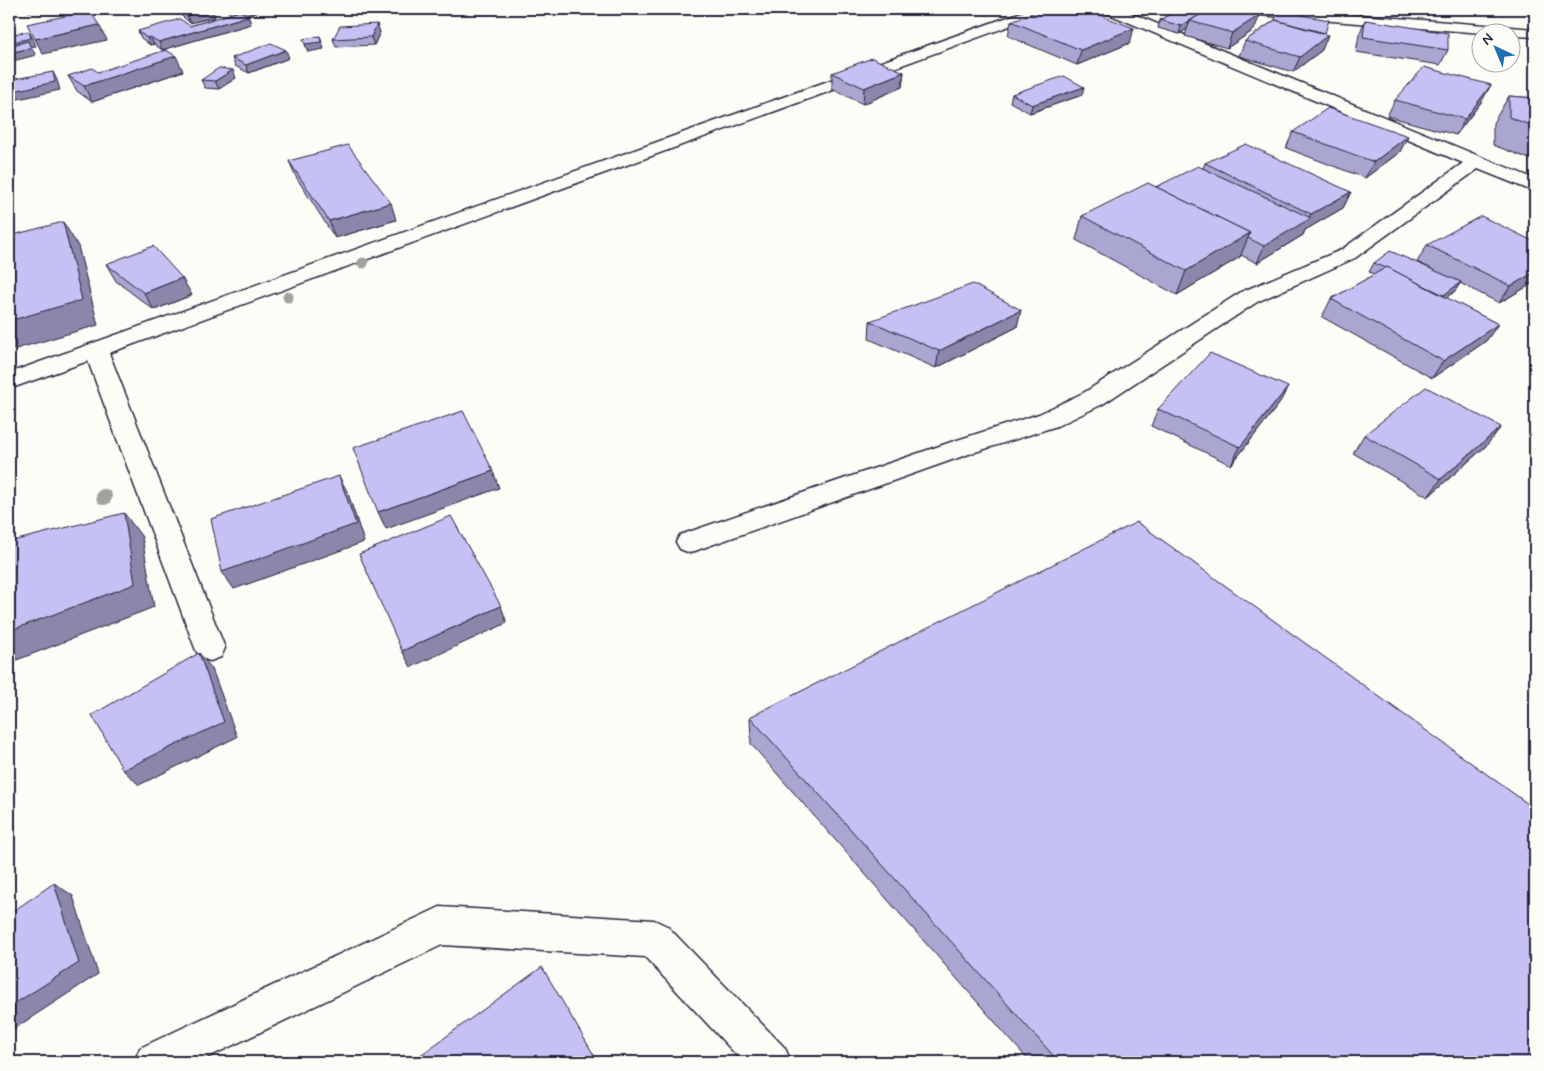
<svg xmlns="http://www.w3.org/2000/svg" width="1544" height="1071" font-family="Mynerve,sans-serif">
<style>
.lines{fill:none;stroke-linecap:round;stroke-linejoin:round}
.minor-casing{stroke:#22223b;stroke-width:3}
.minor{fill:#fdfcf7;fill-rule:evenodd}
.tree{fill:#a1a29d}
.wall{fill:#aaa6d2;stroke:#22223b}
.shaded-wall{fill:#8b87ab;stroke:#22223b}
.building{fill:#c6c1f4;stroke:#22223b}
</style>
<rect width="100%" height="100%" fill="#fdfcf7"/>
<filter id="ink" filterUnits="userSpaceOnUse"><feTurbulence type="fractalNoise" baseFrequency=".02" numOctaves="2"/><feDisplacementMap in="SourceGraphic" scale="10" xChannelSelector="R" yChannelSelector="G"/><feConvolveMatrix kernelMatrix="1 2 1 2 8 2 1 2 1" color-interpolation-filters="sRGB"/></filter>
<g filter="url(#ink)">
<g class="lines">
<defs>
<g id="minor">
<polygon points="1030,9 1050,9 1048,12 109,353 225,648 221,657 210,661 199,657 195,648 88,361 9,389 9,373"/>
<polygon points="1102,9 1121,9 1535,179 1535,192 1478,169 1355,258 1257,302 1103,404 1057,426 969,454 700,549 690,553 680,549 676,542 680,535 951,442 1039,414 1085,392 1241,292 1341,250 1463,163 1104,12"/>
<polygon points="1227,9 1285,9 1535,29 1535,37 1512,36 1512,32 1482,33 1234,13 1229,12"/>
<polygon points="440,907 654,920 667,926 785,1048 791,1062 743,1062 645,957 442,945 198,1062 134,1062 140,1048"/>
</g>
</defs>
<use href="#minor" class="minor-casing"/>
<use href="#minor" class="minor"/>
</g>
<g class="tree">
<circle cx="363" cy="263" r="5.5"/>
<circle cx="288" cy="297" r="5.5"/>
<circle cx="104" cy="497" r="8"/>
</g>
<g class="wall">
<polygon points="96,9 125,9 113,14"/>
<polygon points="175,9 211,9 215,17 190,23 176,11"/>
<polygon points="226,9 268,9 246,15 248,16 251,24 162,50 154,44 150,45 141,38 138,31 190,26 231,14 227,11"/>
<polygon points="1171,9 1238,9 1254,30 1227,48 1185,36 1187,29 1179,34 1158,28 1160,20 1170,14"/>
<polygon points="1301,15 1324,34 1322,50 1293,72 1239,56 1245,41 1275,20"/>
<polygon points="1365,20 1448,50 1440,65 1356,52 1359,35"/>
<polygon points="1011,21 1130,43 1077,65 1008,36"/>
<polygon points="380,32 374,45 336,47 333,39"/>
<polygon points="232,58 289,58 249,73 235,66"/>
<polygon points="183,71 92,102 77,91 68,76 98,72"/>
<polygon points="904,72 902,87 863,104 832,89 832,73"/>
<polygon points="236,78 219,89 205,88 201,80"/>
<polygon points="1012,94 1082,95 1030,113 1010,102"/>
<polygon points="1509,96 1535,98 1535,161 1493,145 1493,123"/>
<polygon points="1395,100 1482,101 1456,135 1387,116"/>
<polygon points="1293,132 1400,152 1365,178 1286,148"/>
<polygon points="289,161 396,220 335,238 296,177"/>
<polygon points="1205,163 1351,192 1343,208 1305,230 1303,235 1257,263 1241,255 1240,257 1177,295 1076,240 1082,216 1203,168"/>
<polygon points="1535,242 1535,282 1499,303 1460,283 1455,291 1446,298 1498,324 1486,341 1432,378 1322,317 1331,299 1375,274 1369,272 1374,263 1432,269 1417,262 1427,245"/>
<polygon points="106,264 192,295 154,310 116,281"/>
<polygon points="870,321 1017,327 936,368 869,339"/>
<polygon points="1279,404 1231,465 1151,426 1158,409"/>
<polygon points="1364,435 1487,445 1428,497 1353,453"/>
<polygon points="750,717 1535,1062 1030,1062 751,744"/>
</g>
<g class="shaded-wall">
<polygon points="27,9 40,9 29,12"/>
<polygon points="111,9 125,9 113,14"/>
<polygon points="212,9 215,17 190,23 187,16"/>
<polygon points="237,9 268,9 236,17 233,10"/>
<polygon points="1260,15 1254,30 1227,48 1232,33"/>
<polygon points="248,16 251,24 162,50 159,42"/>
<polygon points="1190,21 1187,29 1179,34 1181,26"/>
<polygon points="377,24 380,32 374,45 371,37"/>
<polygon points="99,25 107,40 43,54 35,39"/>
<polygon points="1134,28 1130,43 1077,65 1081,50"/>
<polygon points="29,31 33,39 36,46 9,51 9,43"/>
<polygon points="1328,35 1322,50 1293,72 1300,57"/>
<polygon points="320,36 324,49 308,52 305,44"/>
<polygon points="150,37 154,44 150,45 147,38"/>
<polygon points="31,48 36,55 9,62 9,53"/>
<polygon points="286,50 289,58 249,73 246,65"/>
<polygon points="176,56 183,71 92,102 84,86"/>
<polygon points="233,70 236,78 219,89 215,81"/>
<polygon points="53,72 57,80 60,90 9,101 9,92"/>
<polygon points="904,72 902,87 863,104 864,88"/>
<polygon points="1491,85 1482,101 1456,135 1465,119"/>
<polygon points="1084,87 1082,95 1030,113 1032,105"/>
<polygon points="1408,136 1400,152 1365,178 1374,162"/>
<polygon points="1351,192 1343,208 1305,230 1303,235 1257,263 1264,246 1308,219 1311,214"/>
<polygon points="391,203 396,220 335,238 329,221"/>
<polygon points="63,222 78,246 98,325 9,351 9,321"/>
<polygon points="1250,233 1240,257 1177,295 1186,271"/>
<polygon points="1535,272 1535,282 1499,303 1511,286"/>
<polygon points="182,278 192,295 154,310 144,293"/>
<polygon points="1461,282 1455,291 1439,304 1444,295"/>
<polygon points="1021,310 1017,327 936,368 939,351"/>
<polygon points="1498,324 1486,341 1432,378 1443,361"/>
<polygon points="1288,387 1279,404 1231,465 1240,447"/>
<polygon points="1501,427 1487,445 1428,497 1441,479"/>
<polygon points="493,471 499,488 386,529 378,512"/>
<polygon points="339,476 348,493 364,542 234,589 222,572"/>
<polygon points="124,513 142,537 154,607 9,663 9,631"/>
<polygon points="501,606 507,623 411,667 402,651"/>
<polygon points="199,653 212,669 237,737 139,785 123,770"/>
<polygon points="54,883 73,896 98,974 9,1032 9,1007"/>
</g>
<g class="building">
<polygon points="179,9 212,9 187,16"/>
<polygon points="1043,9 1084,9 1134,28 1081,50 1011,21"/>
<polygon points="1174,9 1209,9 1181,26 1160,20 1177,10"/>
<polygon points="1209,9 1238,9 1260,15 1232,33 1190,21"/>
<polygon points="1279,9 1285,9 1302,12 1301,15 1329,20 1325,33 1275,20"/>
<polygon points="90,11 99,25 35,39 27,24"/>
<polygon points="240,11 248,16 159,42 150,37 147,38 138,31 180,19 190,26"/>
<polygon points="1275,20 1328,35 1300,57 1245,41"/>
<polygon points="1365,20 1448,33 1448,50 1363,37"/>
<polygon points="377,24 371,37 333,39 340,26"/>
<polygon points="29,31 31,38 9,43 9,35"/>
<polygon points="320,36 321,42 305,44 303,39"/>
<polygon points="28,41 31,48 9,53 9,46"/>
<polygon points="271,43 286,50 246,65 232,58"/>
<polygon points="166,50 176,56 84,86 68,76 92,68 98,72"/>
<polygon points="872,58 904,72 864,88 832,73"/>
<polygon points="1424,67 1491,85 1465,119 1395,100"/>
<polygon points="219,68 233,70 215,81 201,80"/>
<polygon points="53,72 55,82 9,92 9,80"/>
<polygon points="1064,76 1084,87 1032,105 1012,94"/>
<polygon points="1509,96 1535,98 1535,127 1509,117"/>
<polygon points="1328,108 1408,136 1374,162 1293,132"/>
<polygon points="1246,144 1351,192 1311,214 1205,163"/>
<polygon points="348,145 391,203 329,221 289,161"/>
<polygon points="1198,166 1311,218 1264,246 1248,238 1250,233 1156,187"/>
<polygon points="1148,183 1250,233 1186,271 1082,216"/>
<polygon points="1481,216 1535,242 1535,272 1511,286 1427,245"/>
<polygon points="63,222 82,300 9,321 9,236"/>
<polygon points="153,246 182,278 144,293 106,264"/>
<polygon points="1390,251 1461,282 1444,295 1408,278 1387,267 1386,268 1374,263"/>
<polygon points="1387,267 1498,324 1443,361 1331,299"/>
<polygon points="973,284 1021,310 939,351 870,321"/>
<polygon points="1210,353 1288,387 1240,447 1158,409"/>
<polygon points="1426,387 1501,427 1441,479 1364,435"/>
<polygon points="463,411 493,471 378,512 353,448"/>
<polygon points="339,476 356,524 222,572 211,519"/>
<polygon points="124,513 135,584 9,631 9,542"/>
<polygon points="451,516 501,606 402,651 359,554"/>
<polygon points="1137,522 1535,809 1535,1062 1059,1062 750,717"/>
<polygon points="199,653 224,722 123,770 92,715"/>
<polygon points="54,883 79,963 9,1007 9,914"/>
<polygon points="542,967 598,1062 411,1062"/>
</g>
</g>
<rect width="1544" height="1071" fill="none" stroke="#fdfcf7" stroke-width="30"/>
<rect x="15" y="15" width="1514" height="1041" fill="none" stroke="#22223b" stroke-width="2" filter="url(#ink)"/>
<g transform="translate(1496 48) rotate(316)"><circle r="24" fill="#fdfcf7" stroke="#a5a5ac"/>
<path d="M0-4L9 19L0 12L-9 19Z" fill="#1f6fb2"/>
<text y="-8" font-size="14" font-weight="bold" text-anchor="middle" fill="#22223b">N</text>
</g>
</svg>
